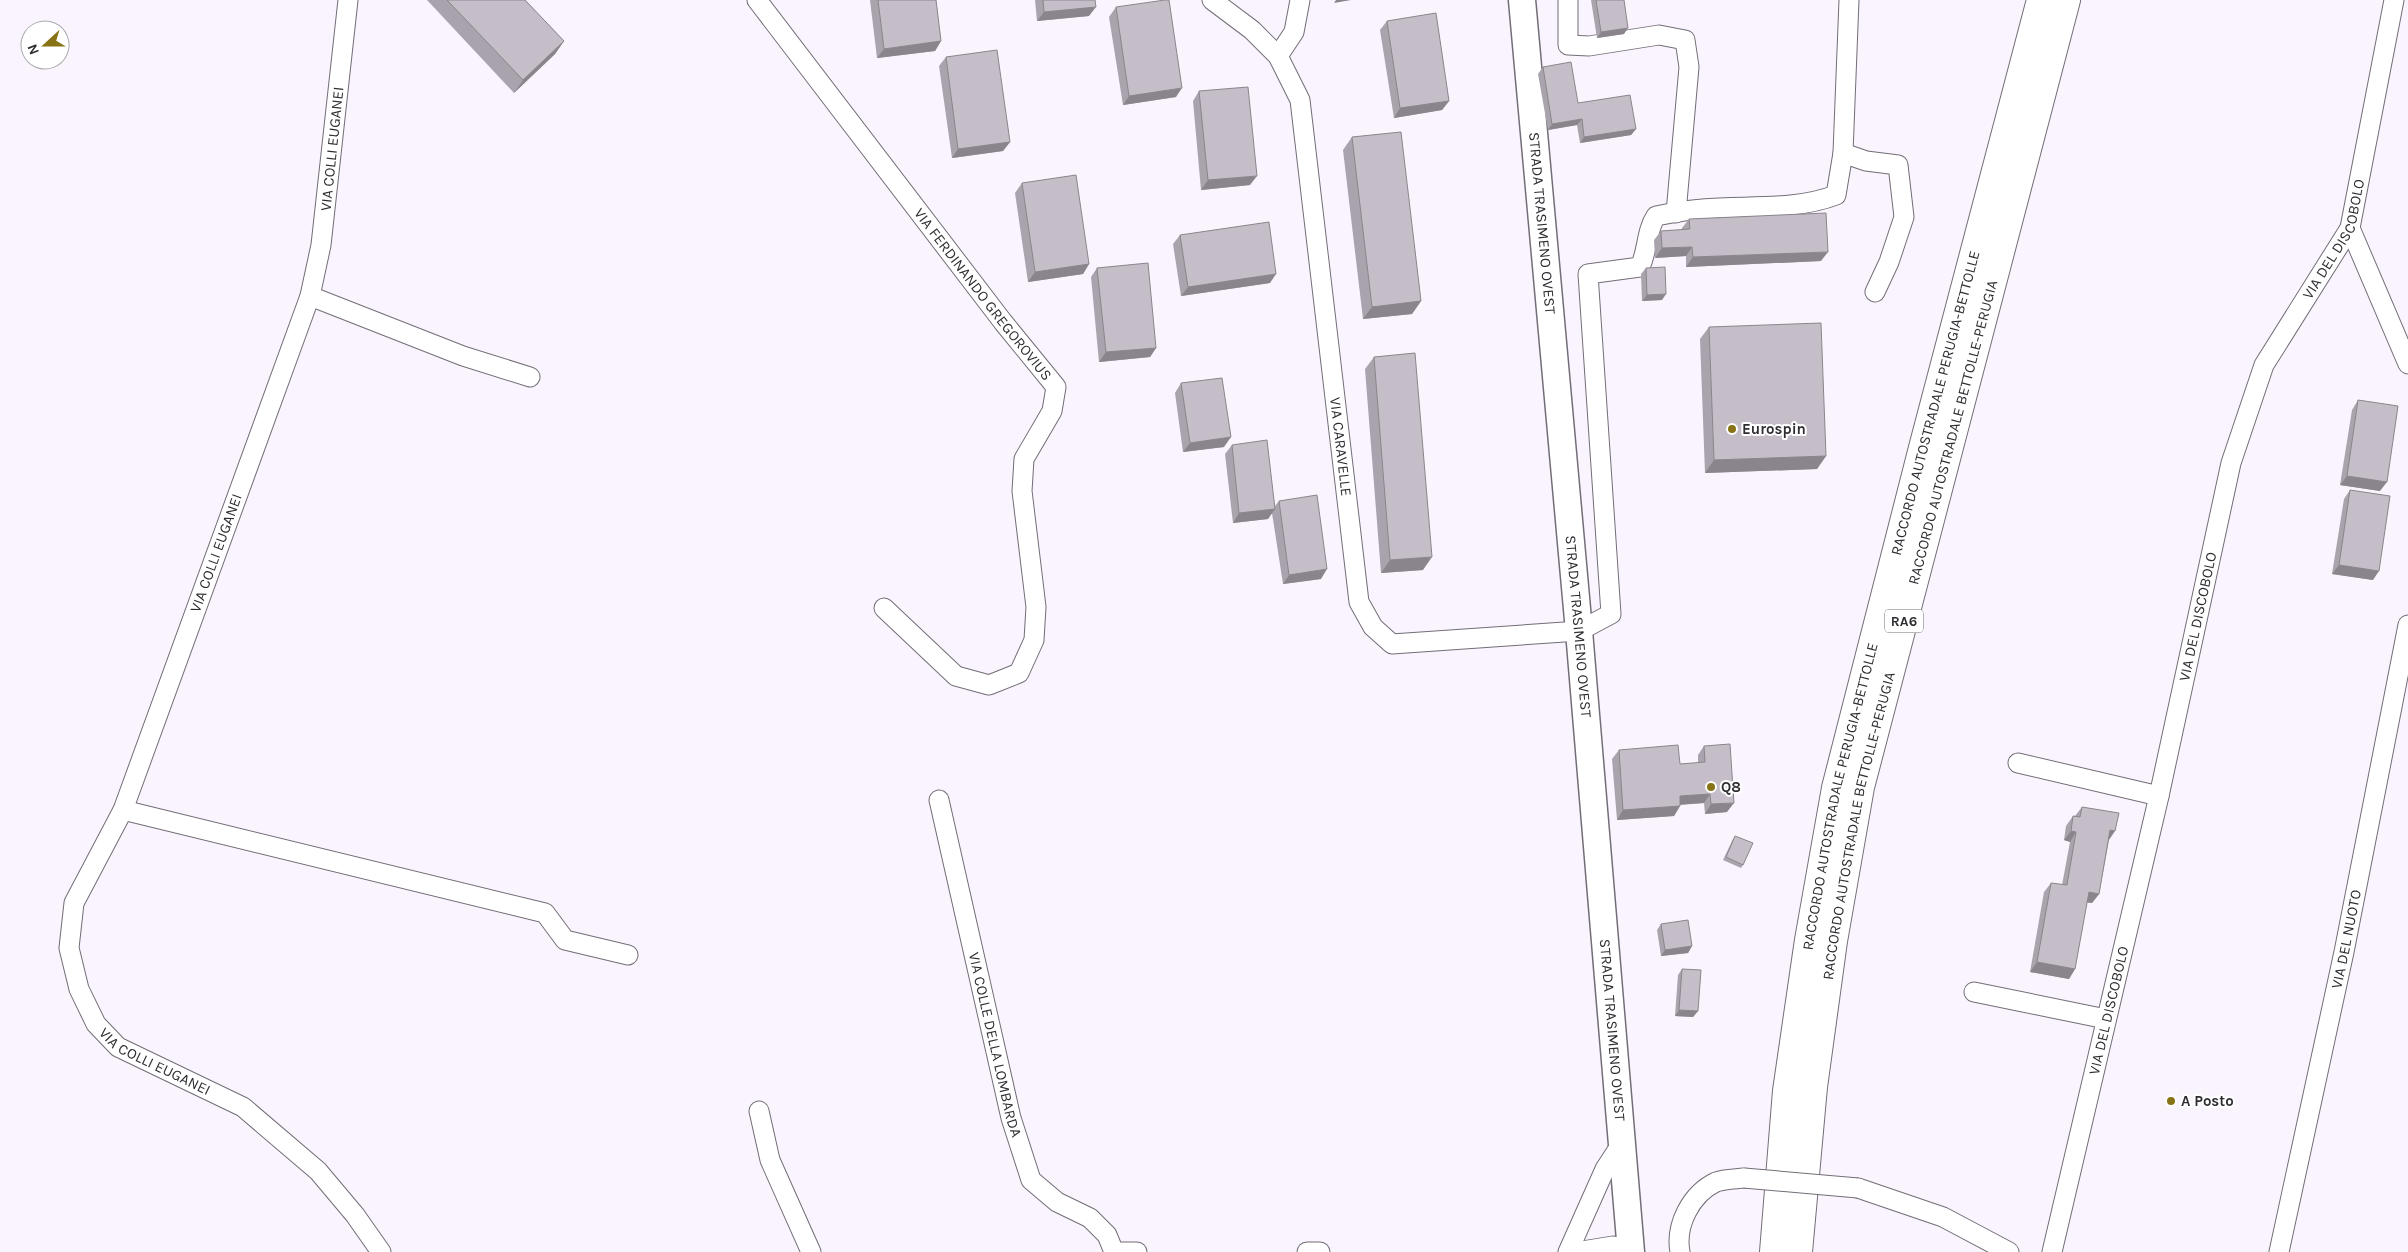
<svg xmlns="http://www.w3.org/2000/svg" width="2408" height="1252" font-family="Karla,sans-serif">
<style>
.lines{fill:none;stroke-linecap:round;stroke-linejoin:round}
.street-casing{stroke:#736d77;stroke-width:21}
.secondary-casing{stroke:#736d77;stroke-width:29}
.highway-casing{stroke:#736d77;stroke-width:30}
.street{stroke:#fff;stroke-width:19}
.secondary{stroke:#fff;stroke-width:26}
.highway{stroke:#fff;stroke-width:28}
.street-bridge-casing{stroke:#736d77;stroke-width:21;stroke-linecap:butt}
.street-bridge{stroke:#fff;stroke-width:19}
.wall{fill:#a9a3ad}
.shaded-wall{fill:#8a858d}
.building{fill:#c5bec9;stroke:#8a858d}
.poi-dot{fill:#877315;stroke:#fff;stroke-width:2}
.labels{text-anchor:middle;stroke-width:4;stroke-linejoin:round;paint-order:stroke}
.shield{fill:#fff;stroke:#6e6c70;stroke-width:1}
.shield-label{font-size:14px;font-weight:bold;fill:#302d32}
.street-label{font-size:15px;fill:#302d32;stroke:#fff}
.poi-label{font-size:15px;font-weight:bold;fill:#302d32;stroke:#fff;text-anchor:start}
</style>
<rect width="100%" height="100%" fill="#faf4fe"/>
<g class="lines">
<defs>
<g id="street">
<path id="s1" d="M348,0L321,245L310,296L123,810L74,903L69,948L79,989L96,1024L118,1047L243,1107L318,1171L355,1215L381,1252"/>
<path id="s2" d="M757,0L1003,322L1056,387L1052,411L1024,459L1022,491L1036,607L1034,640L1019,673L989,685L956,676L884,608"/>
<path id="s3" d="M1212,0L1252,30L1278,56L1300,100L1359,602L1373,627L1392,644L1579,631L1611,614L1588,274L1640,267C1648,250 1646,231 1656,216C1671,213 1687,210 1702,209C1746,205 1794,211 1836,195L1843,153L1866,161L1898,165L1904,217L1889,262L1875,292"/>
<polyline points="1568,0 1568,45 1589,46 1659,35 1685,40 1689,67 1676,213"/>
<polyline points="1278,56 1294,32 1300,0"/>
<polyline points="1843,153 1849,0"/>
<polyline points="2350,228 2408,364"/>
<polyline points="310,296 463,356 530,377"/>
<polyline points="2018,763 2159,796"/>
<path id="s4" d="M939,800L1011,1118L1031,1180L1057,1202L1090,1218L1107,1235L1114,1252"/>
<polyline points="123,810 545,913 565,940 628,955"/>
<polyline points="1974,992 2106,1019"/>
<polyline points="759,1111 770,1160 811,1252"/>
<polyline points="1858,1188 1943,1217 2009,1252"/>
<polyline points="1120,1252 1137,1252"/>
<polyline points="1307,1252 1320,1252"/>
<polyline points="1568,1252 1605,1169 1622,1143"/>
<polyline points="1576,1252 1613,1246 1631,1250"/>
<path d="M1680,1252C1675,1225 1691,1194 1716,1182C1724,1179 1736,1179 1744,1178"/>
<path id="s5" d="M2052,1252L2159,796L2231,463L2264,365L2350,228L2394,0"/>
<path id="s6" d="M2279,1252L2344,952L2408,625"/>
</g>
<g id="secondary">
<path id="s7" d="M1522,0L1579,631L1631,1252"/>
</g>
<g id="highway">
<path id="s8" d="M1774,1252L1787,1091L1809,940L1836,788L1924,444L2041,0"/>
<path id="s9" d="M1798,1252L1813,1087L1833,941L1860,787L2066,0"/>
</g>
</defs>
<use href="#street" class="street-casing"/>
<use href="#secondary" class="secondary-casing"/>
<use href="#highway" class="highway-casing"/>
<use href="#street" class="street"/>
<use href="#secondary" class="secondary"/>
<use href="#highway" class="highway"/>
<defs>
<polyline id="street-bridge" points="1744,1178 1858,1188"/>
</defs>
<use href="#street-bridge" class="street-bridge-casing"/>
<use href="#street-bridge" class="street-bridge"/>
</g>
<g class="wall">
<polygon points="427,0 525,0 564,41 555,54 514,93"/>
<polygon points="870,0 936,0 941,41 935,51 877,58"/>
<polygon points="1035,0 1095,0 1089,16 1037,21"/>
<polygon points="1591,0 1624,0 1624,34 1597,38"/>
<polygon points="1116,7 1176,97 1123,105 1109,17"/>
<polygon points="1387,21 1449,101 1442,110 1394,118 1380,30"/>
<polygon points="946,57 1010,142 1003,151 952,158 939,66"/>
<polygon points="1543,67 1578,103 1636,129 1631,135 1580,143 1577,125 1548,130 1538,74"/>
<polygon points="1199,91 1250,185 1201,190 1193,101"/>
<polygon points="1352,137 1421,301 1412,314 1363,319 1343,150"/>
<polygon points="1022,183 1089,264 1083,274 1028,282 1015,193"/>
<polygon points="1689,219 1821,261 1686,267 1686,256 1655,258 1654,240 1661,231 1682,230 1682,228"/>
<polygon points="1180,235 1270,283 1181,296 1173,244"/>
<polygon points="1097,268 1156,348 1150,357 1099,362 1091,277"/>
<polygon points="1646,268 1662,300 1642,301 1641,274"/>
<polygon points="1709,327 1826,456 1817,469 1705,473 1700,339"/>
<polygon points="1374,357 1423,570 1381,573 1365,369"/>
<polygon points="1181,383 1224,447 1183,452 1175,393"/>
<polygon points="2358,400 2380,491 2340,485 2352,410"/>
<polygon points="1232,445 1275,506 1279,501 1321,579 1283,584 1272,513 1268,519 1233,523 1225,454"/>
<polygon points="2350,490 2373,580 2332,574 2344,499"/>
<polygon points="1704,746 1727,812 1705,814 1704,803 1680,805 1680,806 1674,816 1617,820 1612,759 1619,750 1680,764 1698,763 1698,755"/>
<polygon points="2082,807 2109,840 2099,894 2092,903 2087,902 2075,969 2069,979 2030,972 2044,892 2051,883 2062,885 2070,842 2064,840 2066,826 2073,816 2075,816"/>
<polygon points="1735,836 1743,865 1741,868 1723,860 1733,839"/>
<polygon points="1661,924 1692,946 1688,953 1661,956 1657,930"/>
<polygon points="1682,969 1698,1011 1693,1017 1675,1016 1678,975"/>
</g>
<g class="shaded-wall">
<polygon points="1336,0 1351,0 1334,3"/>
<polygon points="1096,7 1089,16 1037,21 1044,12"/>
<polygon points="1628,28 1624,34 1597,38 1601,32"/>
<polygon points="564,41 555,54 514,93 523,80"/>
<polygon points="941,41 935,51 877,58 884,49"/>
<polygon points="1182,88 1176,97 1123,105 1129,96"/>
<polygon points="1449,101 1442,110 1394,118 1400,108"/>
<polygon points="1582,119 1577,125 1548,130 1552,124"/>
<polygon points="1636,129 1631,135 1580,143 1584,137"/>
<polygon points="1010,142 1003,151 952,158 958,149"/>
<polygon points="1257,176 1250,185 1201,190 1208,180"/>
<polygon points="1692,247 1686,256 1655,258 1662,248"/>
<polygon points="1828,252 1821,261 1686,267 1693,257"/>
<polygon points="1089,264 1083,274 1028,282 1035,272"/>
<polygon points="1276,274 1270,283 1181,296 1188,287"/>
<polygon points="1666,294 1662,300 1642,301 1647,295"/>
<polygon points="1421,301 1412,314 1363,319 1372,307"/>
<polygon points="1156,348 1150,357 1099,362 1106,352"/>
<polygon points="1231,437 1224,447 1183,452 1190,443"/>
<polygon points="1826,456 1817,469 1705,473 1714,460"/>
<polygon points="2347,476 2387,482 2380,491 2340,485"/>
<polygon points="1275,509 1268,519 1233,523 1239,513"/>
<polygon points="1432,557 1423,570 1381,573 1390,560"/>
<polygon points="2339,565 2379,571 2373,580 2332,574"/>
<polygon points="1327,569 1321,579 1283,584 1289,575"/>
<polygon points="1710,794 1704,803 1673,805 1680,796"/>
<polygon points="1734,803 1727,812 1705,814 1711,804"/>
<polygon points="1680,806 1674,816 1617,820 1623,810"/>
<polygon points="2110,830 2115,831 2109,840 2103,839"/>
<polygon points="2071,831 2076,832 2070,842 2064,840"/>
<polygon points="2089,892 2099,894 2092,903 2082,902"/>
<polygon points="1692,946 1688,953 1661,956 1665,950"/>
<polygon points="2037,962 2075,969 2069,979 2030,972"/>
<polygon points="1679,1010 1698,1011 1693,1017 1675,1016"/>
</g>
<g class="building">
<polygon points="447,0 525,0 564,41 523,80"/>
<polygon points="878,0 936,0 941,41 884,49"/>
<polygon points="1043,0 1095,0 1096,7 1044,12"/>
<polygon points="1165,0 1169,0 1182,88 1129,96 1116,7"/>
<polygon points="1596,0 1624,0 1628,28 1601,32"/>
<polygon points="1436,13 1449,101 1400,108 1387,21"/>
<polygon points="997,50 1010,142 958,149 946,57"/>
<polygon points="1571,62 1578,103 1630,95 1636,129 1584,137 1582,119 1552,124 1543,67"/>
<polygon points="1248,87 1257,176 1208,180 1199,91"/>
<polygon points="1401,132 1421,301 1372,307 1352,137"/>
<polygon points="1076,175 1089,264 1035,272 1022,183"/>
<polygon points="1826,213 1828,252 1693,257 1692,247 1662,248 1661,231 1690,229 1689,219"/>
<polygon points="1269,222 1276,274 1188,287 1180,235"/>
<polygon points="1148,263 1156,348 1106,352 1097,268"/>
<polygon points="1665,267 1666,294 1647,295 1646,268"/>
<polygon points="1821,323 1826,456 1714,460 1709,327"/>
<polygon points="1415,353 1432,557 1390,560 1374,357"/>
<polygon points="1222,378 1231,437 1190,443 1181,383"/>
<polygon points="2358,400 2398,406 2387,482 2347,476"/>
<polygon points="1267,440 1275,509 1239,513 1232,445"/>
<polygon points="2350,490 2390,496 2379,571 2339,565"/>
<polygon points="1317,495 1327,569 1289,575 1279,501"/>
<polygon points="1730,744 1734,803 1711,804 1710,794 1680,796 1680,806 1623,810 1619,750 1678,745 1680,764 1705,762 1704,746"/>
<polygon points="2082,807 2119,813 2115,831 2110,830 2099,894 2089,892 2075,969 2037,962 2051,883 2067,885 2076,832 2071,831 2073,816 2080,817"/>
<polygon points="1735,836 1753,843 1743,865 1726,857"/>
<polygon points="1688,920 1692,946 1665,950 1661,924"/>
<polygon points="1682,969 1701,970 1698,1011 1679,1010"/>
</g>
<g class="poi-dot">
<circle cx="1732" cy="429" r="5"/>
<circle cx="1711" cy="787" r="5"/>
<circle cx="2171" cy="1101" r="5"/>
</g>
<g class="labels">
<rect class="shield" x="1885" y="609.5" width="38" height="23" rx="4"/>
<g class="shield-label">
<text x="1904" y="626">RA6</text>
</g>
<g class="street-label">
<text transform="translate(332 149) rotate(-84)" y="5">VIA COLLI EUGANEI</text>
<text dy="5" stroke="none"><textPath href="#s7" startOffset="224">STRADA TRASIMENO OVEST</textPath></text>
<text dy="5" stroke="none"><textPath href="#s5" startOffset="1058">VIA DEL DISCOBOLO</textPath></text>
<text dy="5" stroke="none"><textPath href="#s2" startOffset="371">VIA FERDINANDO GREGOROVIUS</textPath></text>
<text dy="5" stroke="none"><textPath href="#s8" startOffset="866">RACCORDO AUTOSTRADALE PERUGIA-BETTOLLE</textPath></text>
<text dy="5" stroke="none"><textPath href="#s9" startOffset="836">RACCORDO AUTOSTRADALE BETTOLLE-PERUGIA</textPath></text>
<text dy="5" stroke="none"><textPath href="#s3" startOffset="485">VIA CARAVELLE</textPath></text>
<text transform="translate(216 553) rotate(-70)" y="5">VIA COLLI EUGANEI</text>
<text dy="5" stroke="none"><textPath href="#s5" startOffset="652">VIA DEL DISCOBOLO</textPath></text>
<text dy="5" stroke="none"><textPath href="#s7" startOffset="629">STRADA TRASIMENO OVEST</textPath></text>
<text dy="5" stroke="none"><textPath href="#s8" startOffset="461">RACCORDO AUTOSTRADALE PERUGIA-BETTOLLE</textPath></text>
<text dy="5" stroke="none"><textPath href="#s9" startOffset="431">RACCORDO AUTOSTRADALE BETTOLLE-PERUGIA</textPath></text>
<text dy="5" stroke="none"><textPath href="#s6" startOffset="320">VIA DEL NUOTO</textPath></text>
<text dy="5" stroke="none"><textPath href="#s5" startOffset="248">VIA DEL DISCOBOLO</textPath></text>
<text dy="5" stroke="none"><textPath href="#s7" startOffset="1034">STRADA TRASIMENO OVEST</textPath></text>
<text dy="5" stroke="none"><textPath href="#s4" startOffset="251">VIA COLLE DELLA LOMBARDA</textPath></text>
<text dy="5" stroke="none"><textPath href="#s1" startOffset="1148">VIA COLLI EUGANEI</textPath></text>
</g>
<g class="poi-label">
<text x="1742" y="434">Eurospin</text>
<text x="1721" y="792">Q8</text>
<text x="2181" y="1106">A Posto</text>
</g>
</g>
<g transform="translate(45 45) rotate(249)"><circle r="24" fill="#ffffff" stroke="#acabad"/>
<path d="M0-4L9 19L0 12L-9 19Z" fill="#877315"/>
<text y="-8" font-size="14" font-weight="bold" text-anchor="middle" fill="#302d32">N</text>
</g>
</svg>
